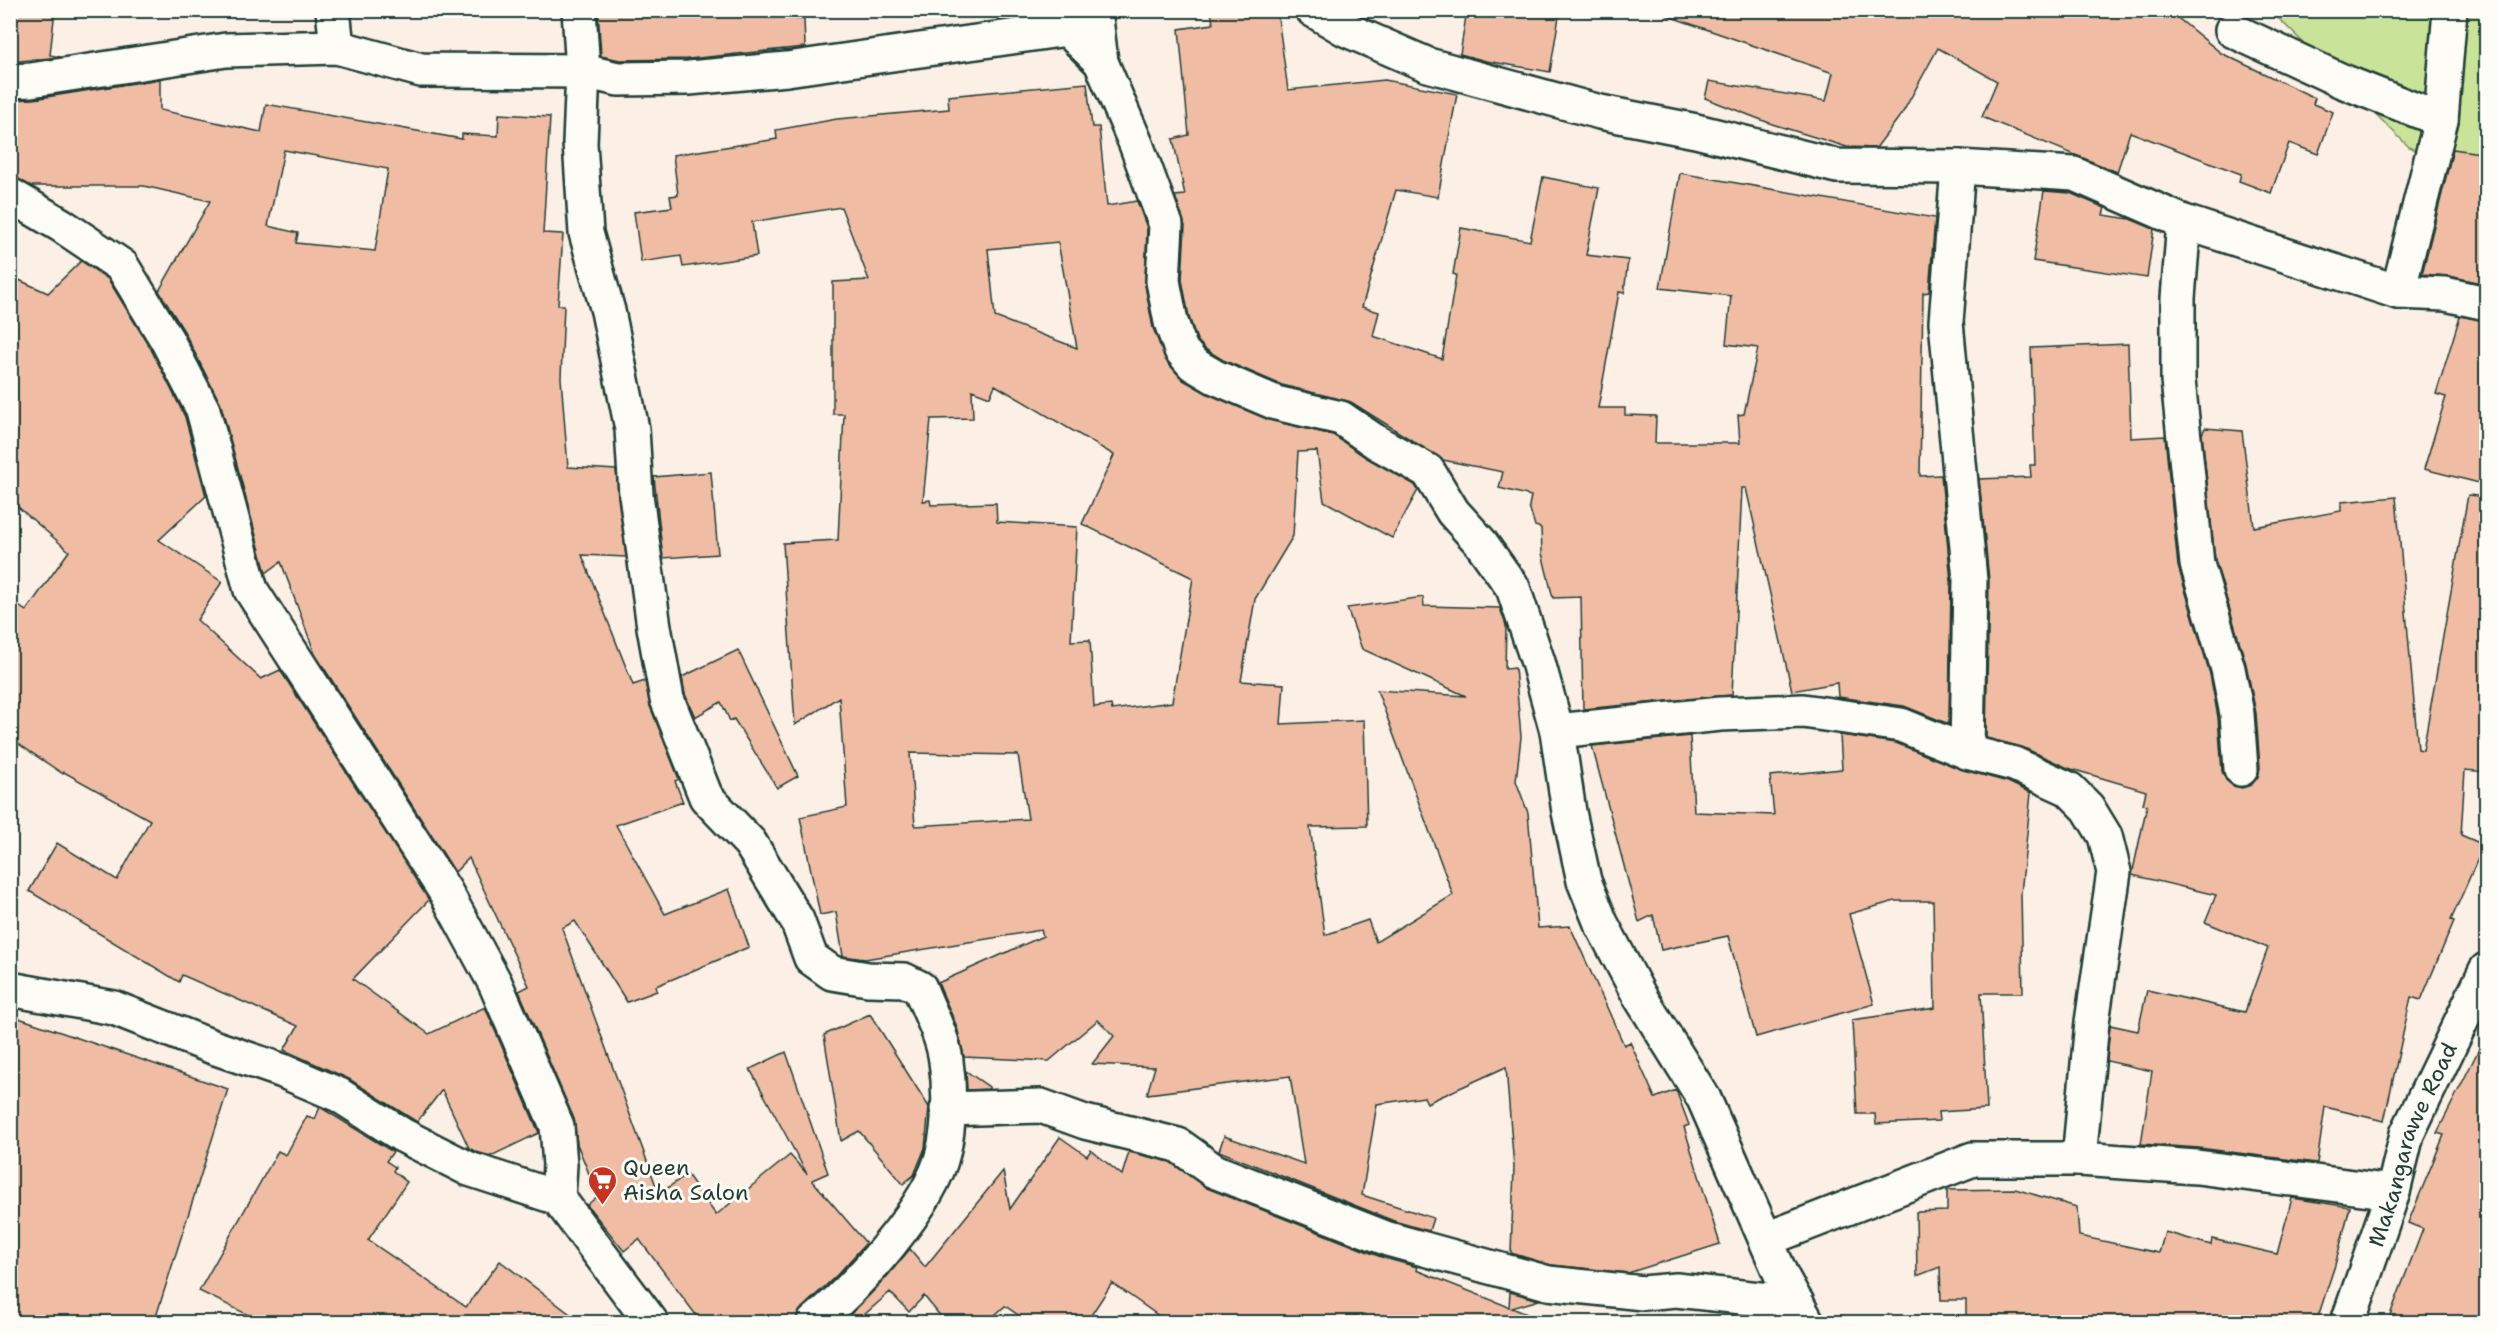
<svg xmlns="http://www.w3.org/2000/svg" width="2497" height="1333" font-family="'Shantell Sans',sans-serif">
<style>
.green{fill:#c9e399;stroke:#749066;stroke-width:1.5}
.building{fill:#f1bca4;stroke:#1f3d34;stroke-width:1.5;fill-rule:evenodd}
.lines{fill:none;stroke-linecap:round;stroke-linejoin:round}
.street-casing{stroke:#1f3d34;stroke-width:38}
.street{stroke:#fdfcf7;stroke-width:33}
.labels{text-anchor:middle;stroke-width:6;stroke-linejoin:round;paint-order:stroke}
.street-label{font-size:22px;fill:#1f3d34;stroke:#fdfcf7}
.poi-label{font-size:22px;fill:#1f3d34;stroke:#fdfcf7;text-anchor:start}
</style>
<rect width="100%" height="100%" fill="#fbefe6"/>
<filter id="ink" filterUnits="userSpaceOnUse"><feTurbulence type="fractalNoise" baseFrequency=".0167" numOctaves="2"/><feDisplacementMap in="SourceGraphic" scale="12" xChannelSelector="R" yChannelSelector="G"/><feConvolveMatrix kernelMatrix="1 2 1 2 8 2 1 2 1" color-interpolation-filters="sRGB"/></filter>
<g filter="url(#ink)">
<polygon class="green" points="2271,11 2486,11 2486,192 2409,147"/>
<g class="building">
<polygon points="10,10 55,10 50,55 60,57 10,62"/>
<polygon points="598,10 795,10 796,19 804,19 805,47 688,59 620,60 601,56"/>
<polygon points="1211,10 1277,10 1288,90 1385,80 1457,94 1438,197 1396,190 1362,307 1379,312 1373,336 1442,359 1456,275 1453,274 1461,228 1530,241 1543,177 1599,188 1586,255 1628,260 1624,293 1619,292 1598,408 1625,408 1625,415 1656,416 1655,443 1740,443 1738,415 1744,414 1758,348 1726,344 1731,296 1660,288 1680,173 1935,218 1929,292 1923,293 1920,476 1941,475 1951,581 1949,724 1904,706 1838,697 1837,683 1792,691 1746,488 1742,488 1732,695 1583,709 1581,597 1553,598 1542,553 1541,528 1535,526 1529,506 1531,496 1499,488 1503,472 1443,460 1351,402 1282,385 1223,360 1205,349 1197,340 1189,317 1182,280 1185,226 1175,196 1185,195 1173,139 1189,135 1179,29 1213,24"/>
<polygon points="1467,10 1560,10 1550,72 1486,61 1460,54"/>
<polygon points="1669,10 2168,10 2221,53 2315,98 2313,104 2333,112 2318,154 2289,143 2271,193 2239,181 2241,174 2130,132 2117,172 1982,117 1997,81 1938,48 1903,112 1876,148 1847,147 1772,124 1705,98 1709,81 1826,101 1833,73 1668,16"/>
<path d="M160,79V110L261,132L266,104L462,139V134L498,136L499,114L550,117L543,233L563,234L558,305H564L561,378L568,467L616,470L626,557L582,555L633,685L645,681L650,706L679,779L675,781L683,802L616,825L665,914L729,889L749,947L656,986L657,991L627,1002L575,921L562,928L659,1194L687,1174L716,1215L790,1155L807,1174L750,1069L786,1052L828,1173L812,1180L866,1243L837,1275L802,1308L797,1315L796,1323H702L639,1239L624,1251L587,1205L598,1196L577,1144L574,1119L519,991L529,986L469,858L455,872L315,654L281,562L266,573L221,405L184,331L159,291L210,201L144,186H31L10,176V100L34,99ZM284,150L388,169L375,251L296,243L298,233L268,226Z"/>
<path d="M1087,83L1092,127H1099L1107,206L1137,201L1147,228L1145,285L1153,328L1167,362L1183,380L1208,394L1269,420L1333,435L1367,458L1415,485L1418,490L1392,538L1324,501L1317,451L1298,452L1293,536L1255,599L1241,681L1284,684L1281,724L1364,720L1367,826L1310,827L1325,935L1368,920L1376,942L1453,895L1377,690L1466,696L1362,649L1347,608L1423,597L1424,606L1500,608L1506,625L1505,669L1515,668L1521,737L1516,781L1528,813L1538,928L1570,926L1624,1045L1630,1042L1655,1098L1676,1090L1689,1125L1684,1127L1720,1244L1628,1273L1551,1265L1511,1253L1514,1168L1506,1067L1427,1103L1424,1097L1377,1104L1362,1195L1433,1218L1429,1231L1394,1221L1219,1151L1224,1136L1304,1164L1290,1076L1147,1094L1155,1067L1092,1064L1114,1036L1098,1020L1049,1061L964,1057L957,1027L938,983L1043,936L1041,930L865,959L843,956L836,912L820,915L800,817L847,807L839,697L795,725L783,543L838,540L844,414H833V282L869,280L841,207L752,222L757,256L683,267L681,256L641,262L634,212L672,207L670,196L678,195L673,155L777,139L776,130L837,119L949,109L948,96ZM1058,242L1077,348L995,317L988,249ZM995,385L1114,455L1082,524L1193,578L1172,702L1112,710L1111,705L1094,707L1090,640L1071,641L1077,527L997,522L996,503L931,505L930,500L923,501L931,419L973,418L972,390L990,397ZM910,753L1018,755L1028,819L915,826Z"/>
<polygon points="2453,149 2487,154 2487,284 2449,276 2422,274"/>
<polygon points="2044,191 2070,193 2105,208 2103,215 2130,219 2154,229 2147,278 2033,261"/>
<polygon points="81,261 108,279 151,349 185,417 206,496 159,540 222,582 197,620 261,679 280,670 429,900 353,979 429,1034 485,1007 539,1133 491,1156 476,1152 469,1148 442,1090 417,1122 349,1079 284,1050 298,1026 182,975 179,982 29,891 57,843 117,880 150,820 64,772 63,774 10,738 10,600 26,611 69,551 10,500 10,276 48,293"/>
<polygon points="2460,316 2487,321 2487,485 2424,469 2446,397 2436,394"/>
<polygon points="2128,344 2131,438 2165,436 2178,566 2210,674 2218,717 2222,771 2226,780 2233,786 2242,788 2251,785 2258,777 2260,768 2256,713 2246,664 2215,560 2202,434 2205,428 2242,431 2254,527 2341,511 2341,502 2396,497 2418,749 2423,750 2468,495 2487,497 2487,772 2465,770 2461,835 2484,845 2451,920 2454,921 2421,1000 2411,997 2384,1121 2325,1107 2317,1163 2199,1148 2141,1144 2152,1071 2107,1061 2110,1025 2138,1031 2147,990 2245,1012 2268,948 2205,922 2216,895 2132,875 2147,805 2143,804 2146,791 2068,768 2022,747 1986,738 1989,580 1979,479 2031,477 2030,465 2035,465 2031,348"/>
<polygon points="711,472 718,554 663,558 654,477"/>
<polygon points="738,650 798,776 777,788 734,719 730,721 721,702 695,717 685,694 682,677"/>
<polygon points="1840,735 1896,743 1960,769 2008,782 2031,793 2021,894 2023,993 1981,993 1987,1109 1938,1112 1939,1121 1876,1124 1875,1114 1857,1114 1852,1020 1935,1008 1933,901 1895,901 1849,914 1874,1004 1756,1037 1728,936 1661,950 1653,915 1639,922 1592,746 1690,736 1694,812 1774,815 1770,776 1842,769"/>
<polygon points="870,1014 929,1107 925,1148 914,1175 903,1184 859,1131 841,1141 824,1035"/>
<polygon points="10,1015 228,1089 154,1323 10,1323"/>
<polygon points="2487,1033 2487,1323 2387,1323 2423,1229 2408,1223 2444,1135 2437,1133"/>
<polygon points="966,1071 989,1087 989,1089 967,1090"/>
<polygon points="320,1107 393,1152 386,1161 395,1167 393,1171 407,1182 368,1240 466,1307 500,1261 582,1323 265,1323 199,1291 278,1151 286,1155 307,1116 315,1119"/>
<polygon points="1060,1137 1087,1156 1091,1150 1122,1175 1129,1152 1170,1162 1207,1188 1381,1257 1417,1267 1416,1270 1509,1307 1510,1292 1539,1300 1512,1308 1544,1321 1543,1323 1169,1323 1112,1283 1086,1323 1030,1323 1005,1306 986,1323 946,1323 924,1296 909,1312 890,1292 855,1323 842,1323 884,1280 910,1249 925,1267 1003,1171 1010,1209"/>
<polygon points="2015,1189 2077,1207 2079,1236 2159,1253 2165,1232 2211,1245 2212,1239 2277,1254 2292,1198 2350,1207 2335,1265 2316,1323 1966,1323 1966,1300 1941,1300 1940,1267 1917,1276 1916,1212 1947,1211 1947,1190"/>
</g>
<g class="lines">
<defs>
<g id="street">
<polyline points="333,10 337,47"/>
<path d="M579,10L583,71L580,143L586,233L608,311L632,429L636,495L654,627L667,699L706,797L750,843L797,920L811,958L832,973L868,979L904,980L920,988C929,1012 943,1036 946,1061C950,1089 950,1125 943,1153C931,1205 856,1288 814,1322"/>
<polyline points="1095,10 1101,62 1136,144 1166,225 1163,281 1171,322 1181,350 1193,364 1215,377 1276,403 1341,418 1376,442 1428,471 1453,512 1481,543 1513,588 1538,662 1557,731 1569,812 1584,881 1601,923 1639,995 1704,1099 1782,1277 1807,1322"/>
<polyline points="1313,10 1345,29 1428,65 1600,112 1696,131 1837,166 1958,167 2074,174 2184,222 2398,292 2445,294 2486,303"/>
<polyline points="2232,30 2342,81 2441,120"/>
<polyline points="10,81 31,80 226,50 337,47 421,70 583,71 618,79 689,78 787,69 1067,29 1101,62"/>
<polyline points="1958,167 1946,322 1970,580 1967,752 2014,764 2069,789 2088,808 2105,836 2114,872 2092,1022 2079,1159"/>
<polyline points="10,195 61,225 122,266 167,340 203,410 251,590 445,891 495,983 557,1126 560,1165 558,1198"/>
<polyline points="2184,222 2178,298 2178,380 2197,564 2228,669 2237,714 2241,769"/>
<polyline points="2398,292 2441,120 2450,10"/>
<polyline points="1557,731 1720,714 1803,711 1901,725 1967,752"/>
<polyline points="10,989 114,1008 213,1047 283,1071 339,1095 402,1135 469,1169 558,1198 651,1322"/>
<polyline points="947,1109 1041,1106 1085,1122 1178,1145 1214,1171 1388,1239 1548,1283 1643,1293 1676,1290 1797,1303"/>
<polyline points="1767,1239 1973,1159 2079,1159 2197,1167 2393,1192"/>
<path id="s1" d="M2348,1322L2393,1192L2407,1134L2486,970"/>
</g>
</defs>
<use href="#street" class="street-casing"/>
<use href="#street" class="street"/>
</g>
</g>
<defs>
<symbol id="supermarket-pin" viewBox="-11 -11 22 30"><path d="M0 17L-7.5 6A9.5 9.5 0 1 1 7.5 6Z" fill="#c8321e" stroke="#fdfcf7"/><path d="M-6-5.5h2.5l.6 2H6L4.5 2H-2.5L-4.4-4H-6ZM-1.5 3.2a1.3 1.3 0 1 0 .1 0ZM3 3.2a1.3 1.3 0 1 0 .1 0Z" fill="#fff"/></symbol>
</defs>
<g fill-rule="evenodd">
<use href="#supermarket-pin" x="586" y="1164" width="33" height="45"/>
</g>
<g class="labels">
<g class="street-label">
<text dy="8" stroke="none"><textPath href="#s1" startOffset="189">Makangarawe Road</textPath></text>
</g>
<g class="poi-label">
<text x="623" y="1175">Queen<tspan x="623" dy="25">Aisha Salon</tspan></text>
</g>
</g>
<rect width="2497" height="1333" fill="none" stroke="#fdfcf7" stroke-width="36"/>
<rect x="18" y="18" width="2461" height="1297" fill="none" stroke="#1f3d34" stroke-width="2" filter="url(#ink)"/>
</svg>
